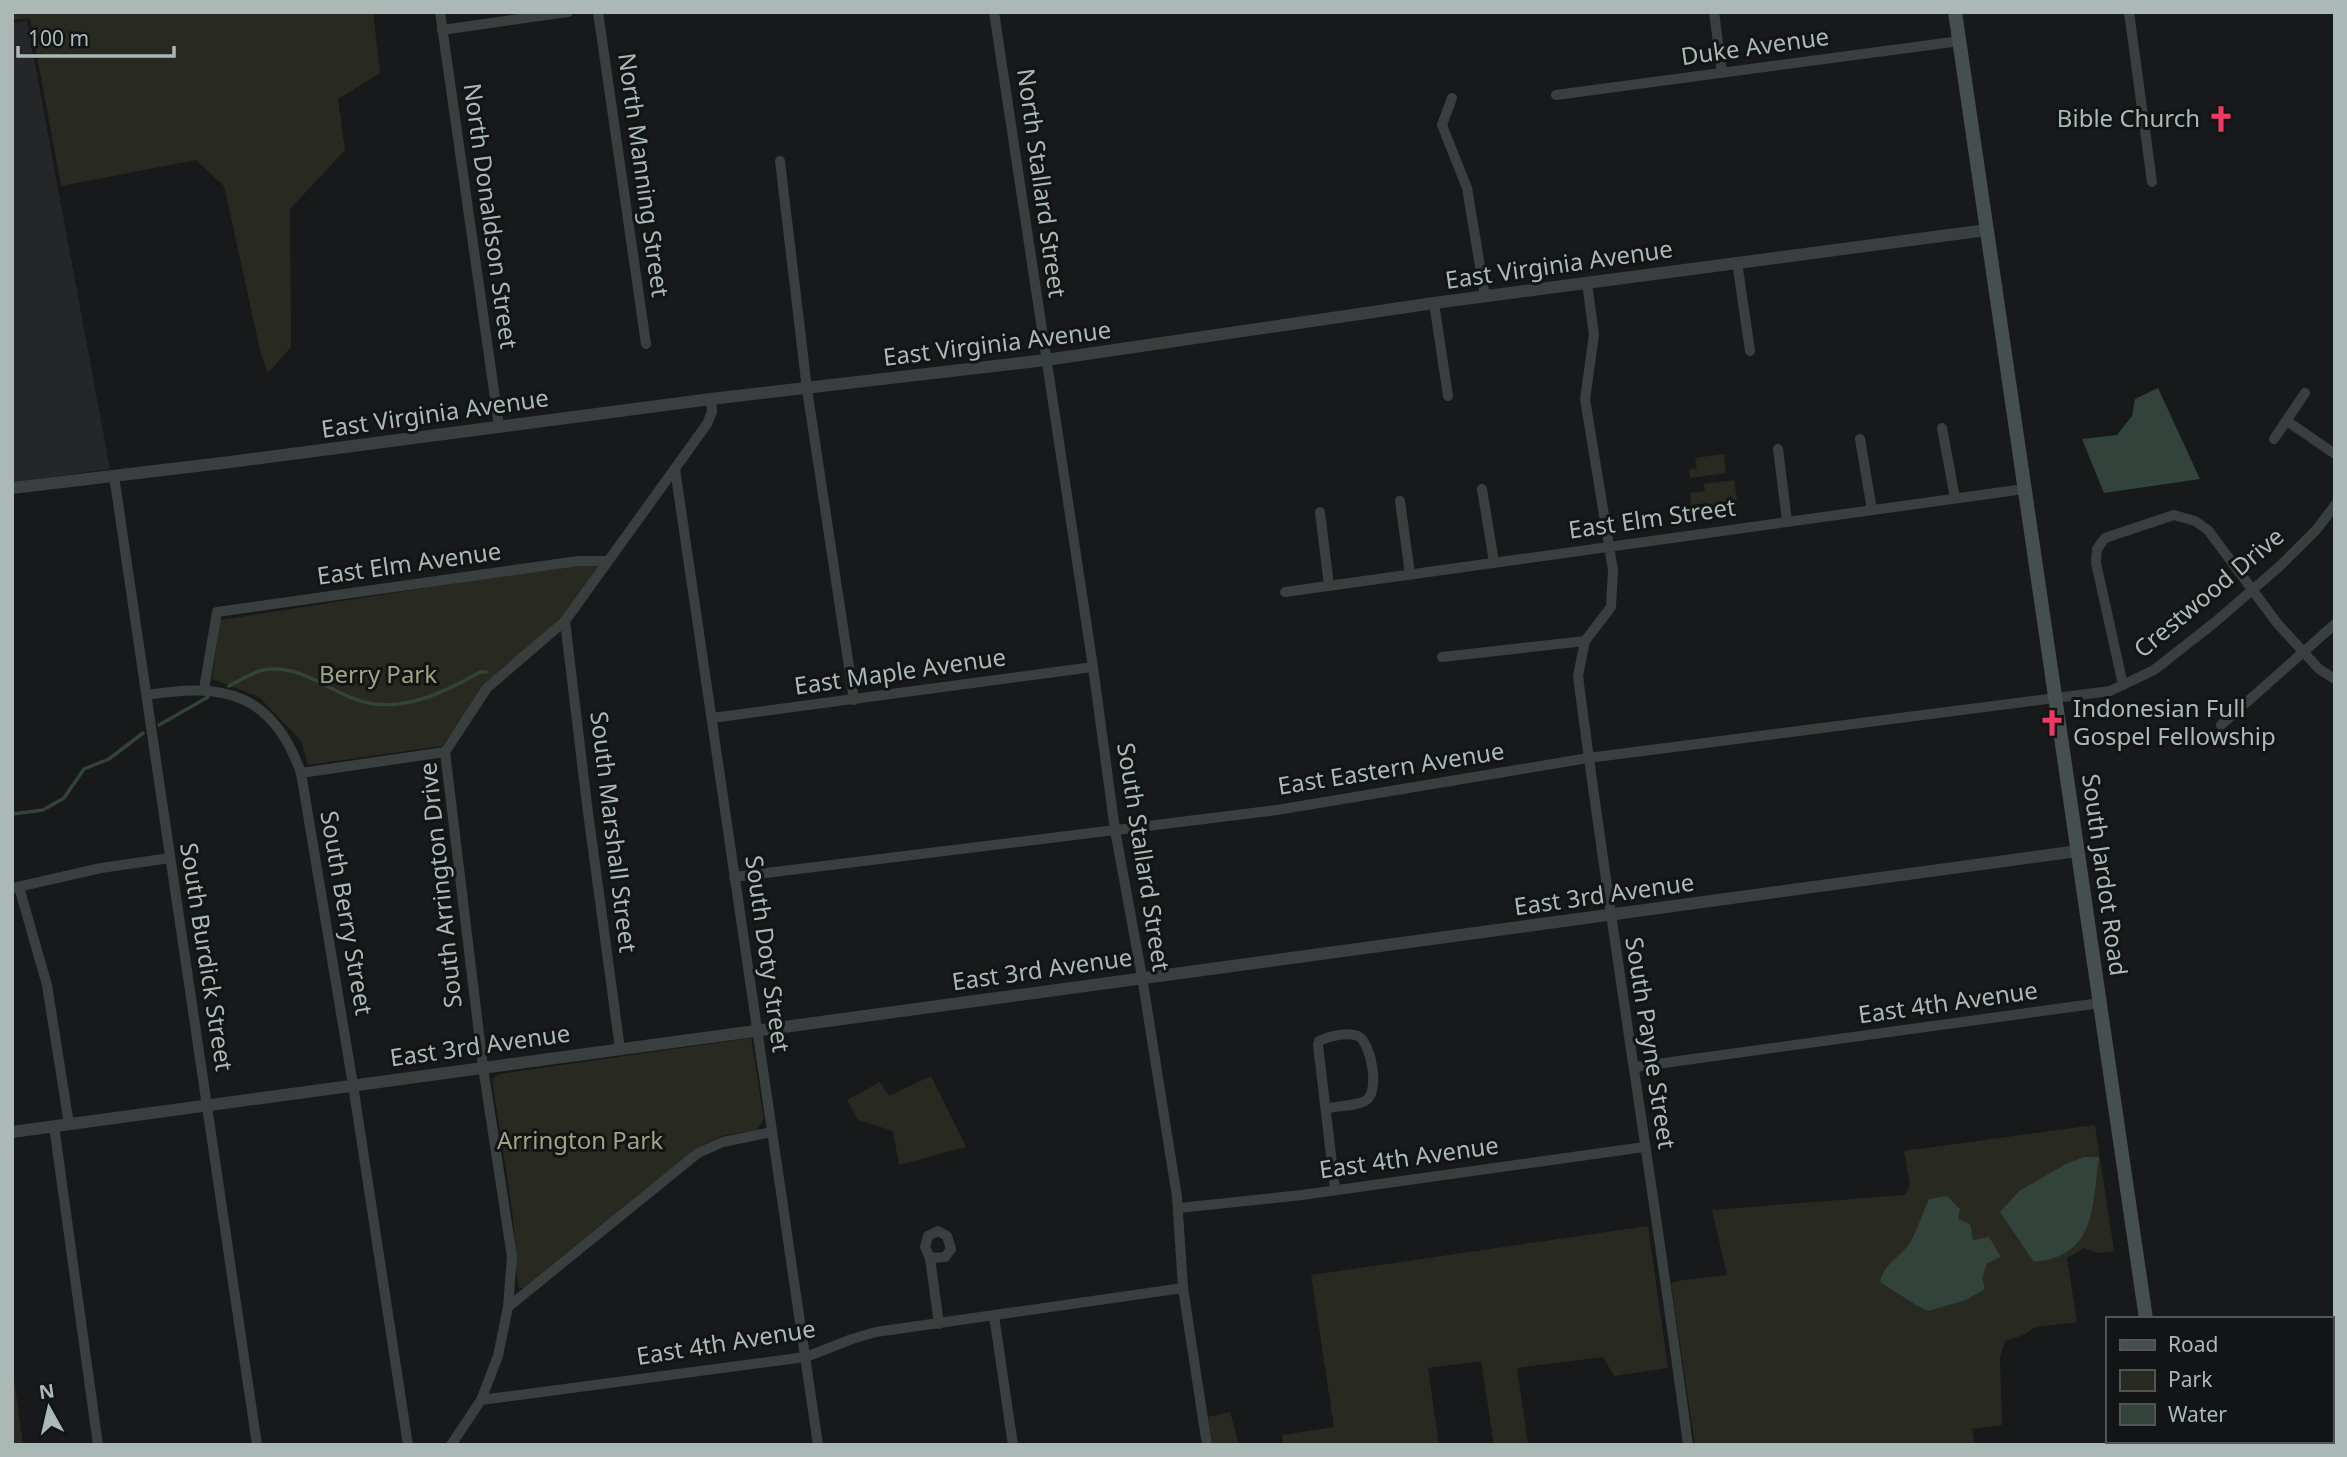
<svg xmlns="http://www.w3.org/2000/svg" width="2347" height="1457" font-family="'Noto Sans',sans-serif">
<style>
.built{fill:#242627}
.green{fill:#282a22}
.water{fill:#31433a}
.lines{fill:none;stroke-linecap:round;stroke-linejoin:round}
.stream{stroke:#31433a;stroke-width:3.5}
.minor{stroke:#393f3e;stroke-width:10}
.tertiary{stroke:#393f3e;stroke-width:12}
.secondary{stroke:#474f4e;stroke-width:14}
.labels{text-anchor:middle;stroke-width:6;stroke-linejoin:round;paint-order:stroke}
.street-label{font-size:24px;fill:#aab9b6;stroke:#131415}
.poi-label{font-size:24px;fill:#aab9b6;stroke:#131415;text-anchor:end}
.park-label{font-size:24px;fill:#9ea482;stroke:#131415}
</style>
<rect width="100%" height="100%" fill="#18191a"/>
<polygon class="built" points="27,21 110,469 12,482 12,23"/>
<g class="green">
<polygon points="12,12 373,12 380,73 338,99 345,150 290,209 291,347 268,373 261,354 224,186 196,160 61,186 30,18 12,20"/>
<polygon points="1724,454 1726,473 1690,478 1689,470 1697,468 1695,458"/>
<polygon points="1734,480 1738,506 1708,510 1706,503 1691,505 1690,493 1705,491 1704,484"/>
<polygon points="579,564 602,566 562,617 483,688 442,746 308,765 301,741 259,697 212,679 220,620"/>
<path d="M751,1038L764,1119L757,1130L722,1136L695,1149L523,1288H519C516,1280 514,1231 513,1218C507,1172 499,1126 492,1079L499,1074Z"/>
<polygon points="931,1076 966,1147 899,1165 893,1131 858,1120 847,1100 880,1082 889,1096"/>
<polygon points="2095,1125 2114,1251 2098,1253 2084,1248 2067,1258 2077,1322 2036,1327 2023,1335 2005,1341 2000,1358 2002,1425 1972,1429 1975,1445 1695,1445 1671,1283 1677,1281 1727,1275 1712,1210 1905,1195 1910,1185 1904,1151"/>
<polygon points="1648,1226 1668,1368 1614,1376 1603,1357 1517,1368 1528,1445 1494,1445 1481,1361 1428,1368 1439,1445 1284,1445 1282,1435 1334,1427 1311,1275"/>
<polygon points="12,1364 23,1445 12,1445"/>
<polygon points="1230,1412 1239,1445 1212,1445 1208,1417"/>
</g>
<g class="water">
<polygon points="2158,388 2200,479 2104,493 2082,439 2117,435 2132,416 2135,399"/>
<path d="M2084,1157H2099C2092,1206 2097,1256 2034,1262L2000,1212L2019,1191L2066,1164Z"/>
<path d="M1947,1196L1960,1209L1958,1219L1970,1224L1973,1240L1989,1237L2001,1257L1987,1263L1982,1278L1985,1289L1966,1300L1928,1311L1916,1305L1880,1282C1885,1261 1900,1259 1911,1241C1918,1228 1923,1212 1929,1199Z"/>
</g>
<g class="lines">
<g class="stream">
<path d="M229,686C239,681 251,673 263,670C304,662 335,699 374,704C410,709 449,690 480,672H486"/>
<polyline points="159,725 208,697"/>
<polyline points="12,814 43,810 64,798 84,769 109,759 143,733"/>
</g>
<g class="minor">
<polyline points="440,12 499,426"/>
<polyline points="598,12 646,344"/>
<polyline points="994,12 1093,667 1115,830 1142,977 1177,1197 1183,1288 1207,1445"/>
<polyline points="1714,12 1722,73"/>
<polyline points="2129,12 2152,182"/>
<polyline points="442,30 568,12"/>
<polyline points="1556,95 1960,41"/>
<polyline points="1452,98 1442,125 1467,188 1485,296"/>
<polyline points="780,161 807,389 854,700"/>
<polyline points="1737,262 1750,351"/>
<path d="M1587,283L1594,335L1585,399L1613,570L1611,607L1585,641L1578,676C1611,933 1654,1188 1688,1445"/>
<polyline points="1434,303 1448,396"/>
<polyline points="2287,421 2335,454"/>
<polyline points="1942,428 1955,498"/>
<polyline points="1860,439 1872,510"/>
<polyline points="2274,439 2305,393"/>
<polyline points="1778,449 1787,521"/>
<polyline points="675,469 818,1445"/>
<polyline points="114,476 257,1445"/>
<polyline points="1482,489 1494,562"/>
<polyline points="1400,501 1410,574"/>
<polyline points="1320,512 1329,586"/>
<polyline points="1285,592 2024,489"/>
<polyline points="565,621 587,805 620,1049"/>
<polyline points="1442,657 1585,641"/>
<polyline points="2123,685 2096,563 2097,549 2105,538 2174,515 2195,521 2208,530 2277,623 2319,669 2335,679"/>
<polyline points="204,689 217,612 578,561 606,561"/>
<path d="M147,695C224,682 273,693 301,773L353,1085L408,1445"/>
<polyline points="712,718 1093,667"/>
<polyline points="2221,725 2335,624"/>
<polyline points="301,773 445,752"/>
<polyline points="734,877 1277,810 1588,758 2110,691 2154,670 2214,623 2280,566 2317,529 2335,505"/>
<polyline points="19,887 47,985 69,1124"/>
<polyline points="13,888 101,868 170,858"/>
<polyline points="1635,1067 2100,1003"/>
<path d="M1326,1109C1338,1105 1354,1107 1365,1101C1381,1093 1371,1042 1358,1036C1347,1032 1329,1036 1319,1041L1318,1045L1335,1189"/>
<polyline points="54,1126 98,1445"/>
<polyline points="1179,1208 1302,1195 1644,1147"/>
<polygon points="938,1231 947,1236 951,1249 945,1257 930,1258 925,1247 928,1236"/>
<polyline points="930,1258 939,1324"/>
<polyline points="508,1307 698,1153 723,1142 772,1132"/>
<polyline points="994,1316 1013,1445"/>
<polyline points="481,1400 806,1357 852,1339 876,1332 1183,1288"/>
<polyline points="451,1445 481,1400 498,1356 508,1307 512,1257 483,1067 445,752 487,688 565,621 707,424 712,412 711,399"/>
</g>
<g class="tertiary">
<polyline points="12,488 230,462 711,399 1046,360 1434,303 1987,230"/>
<polyline points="12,1132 2078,851"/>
</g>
<g class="secondary">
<polyline points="1955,12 2146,1319"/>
<polyline points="2165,1441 2165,1445"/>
</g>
</g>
<defs>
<symbol id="church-bare" viewBox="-9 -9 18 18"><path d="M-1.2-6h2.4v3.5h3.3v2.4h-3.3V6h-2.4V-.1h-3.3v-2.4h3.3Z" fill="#ee3b64" stroke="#131415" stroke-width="2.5" paint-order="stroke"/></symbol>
</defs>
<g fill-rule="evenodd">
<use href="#church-bare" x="2202" y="100" width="38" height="38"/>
<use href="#church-bare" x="2033" y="704" width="38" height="38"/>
</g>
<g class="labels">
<g class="street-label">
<text transform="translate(1755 47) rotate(-8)" y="8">Duke Avenue</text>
<text transform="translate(643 175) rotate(82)" y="8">North Manning Street</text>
<text transform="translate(1041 183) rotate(82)" y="8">North Stallard Street</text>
<text transform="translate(490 216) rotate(82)" y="8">North Donaldson Street</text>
<text transform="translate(1559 265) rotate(-8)" y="8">East Virginia Avenue</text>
<text transform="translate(997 344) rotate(-7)" y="8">East Virginia Avenue</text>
<text transform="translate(435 414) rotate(-8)" y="8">East Virginia Avenue</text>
<text transform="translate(1652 519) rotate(-8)" y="8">East Elm Street</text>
<text transform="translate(409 564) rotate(-8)" y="8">East Elm Avenue</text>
<text transform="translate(2209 593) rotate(-40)" y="8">Crestwood Drive</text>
<text transform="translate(900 672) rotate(-8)" y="8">East Maple Avenue</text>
<text transform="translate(1391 769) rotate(-9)" y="8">East Eastern Avenue</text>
<text transform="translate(613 832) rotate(83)" y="8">South Marshall Street</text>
<text transform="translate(1143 857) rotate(81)" y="8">South Stallard Street</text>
<text transform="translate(2104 875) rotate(82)" y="8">South Jardot Road</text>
<text transform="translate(441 885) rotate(-96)" y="8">South Arrington Drive</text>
<text transform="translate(1604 895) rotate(-8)" y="8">East 3rd Avenue</text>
<text transform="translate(346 913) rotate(80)" y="8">South Berry Street</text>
<text transform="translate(767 954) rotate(82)" y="8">South Doty Street</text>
<text transform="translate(206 957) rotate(81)" y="8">South Burdick Street</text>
<text transform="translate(1042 970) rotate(-8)" y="8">East 3rd Avenue</text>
<text transform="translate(1948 1003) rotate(-8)" y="8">East 4th Avenue</text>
<text transform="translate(1650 1043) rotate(81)" y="8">South Payne Street</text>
<text transform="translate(480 1046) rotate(-8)" y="8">East 3rd Avenue</text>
<text transform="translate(1409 1158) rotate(-8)" y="8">East 4th Avenue</text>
<text transform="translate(726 1343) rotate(-9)" y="8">East 4th Avenue</text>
</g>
<g class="poi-label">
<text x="2200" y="127">Bible Church</text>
<text x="2073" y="717" text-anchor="start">Indonesian Full<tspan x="2073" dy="28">Gospel Fellowship</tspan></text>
</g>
<g class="park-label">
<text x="378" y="683">Berry Park</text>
<text x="580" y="1149">Arrington Park</text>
</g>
</g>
<rect width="2347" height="1457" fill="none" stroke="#aab9b6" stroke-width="28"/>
<rect x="2106" y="1317" width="228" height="126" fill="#131415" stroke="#4f5655" stroke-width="2"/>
<rect x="2120" y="1340" width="35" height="10" fill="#474f4e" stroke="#4f5655" stroke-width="2"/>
<text x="2168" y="1352" font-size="21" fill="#aab9b6">Road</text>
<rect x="2120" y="1370" width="35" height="21" fill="#282a22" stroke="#4f5655" stroke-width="2"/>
<text x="2168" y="1387" font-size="21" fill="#aab9b6">Park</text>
<rect x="2120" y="1404" width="35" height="21" fill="#31433a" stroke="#4f5655" stroke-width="2"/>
<text x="2168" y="1422" font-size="21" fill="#aab9b6">Water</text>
<g transform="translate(49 1408) rotate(352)" stroke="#131415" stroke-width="5" paint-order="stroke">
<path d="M0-5L12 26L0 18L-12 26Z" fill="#aab9b6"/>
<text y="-10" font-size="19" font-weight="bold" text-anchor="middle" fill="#aab9b6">N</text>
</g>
<path d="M18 46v10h156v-10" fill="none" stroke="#aab9b6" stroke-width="3.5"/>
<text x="28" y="46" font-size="21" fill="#aab9b6" stroke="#131415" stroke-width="5" paint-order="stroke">100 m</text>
</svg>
